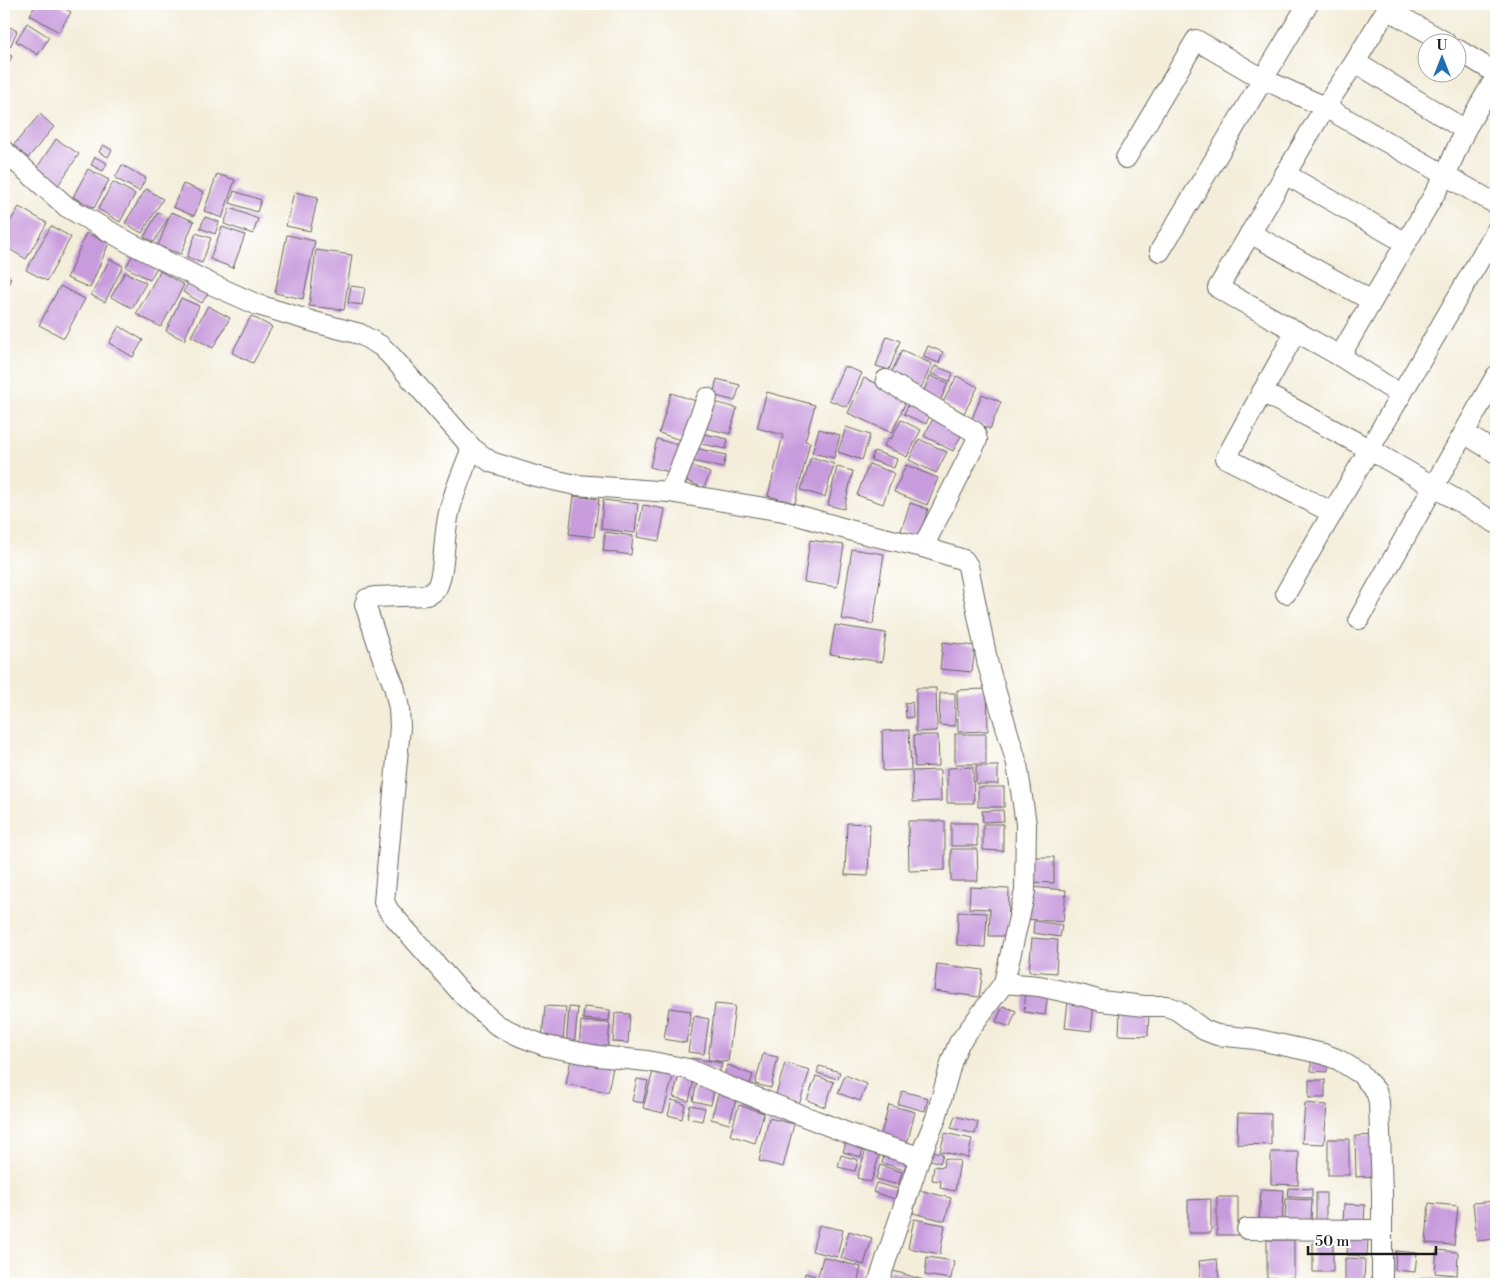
<svg xmlns="http://www.w3.org/2000/svg" width="1500" height="1288" font-family="'Libre Bodoni',serif">
<style>
.building{fill:#c89bdd}
.lines{fill:none;stroke-linecap:round;stroke-linejoin:round}
.minor-casing{stroke:#67655e;stroke-width:22}
.minor{stroke:#fff;stroke-width:20}
</style>
<rect width="100%" height="100%" fill="#fff"/>
<filter id="ink" filterUnits="userSpaceOnUse"><feTurbulence type="fractalNoise" baseFrequency=".02" numOctaves="2"/><feDisplacementMap in="SourceGraphic" scale="10" xChannelSelector="R" yChannelSelector="G"/><feConvolveMatrix kernelMatrix="1 2 1 2 8 2 1 2 1" color-interpolation-filters="sRGB"/></filter>
<filter id="wash" filterUnits="userSpaceOnUse"><feTurbulence type="fractalNoise" baseFrequency=".0096" numOctaves="4" result="noise"/><feDisplacementMap in="SourceGraphic" scale="20" xChannelSelector="R" yChannelSelector="G"/><feGaussianBlur stdDeviation="1.12" result="paint"/><feColorMatrix in="noise" values="0 0 0 0 0 0 0 0 0 0 0 0 0 0 0 0 0 1.4 0 .05"/><feComposite in="paint" operator="in"/></filter>
<g filter="url(#wash)">
<rect width="100%" height="100%" fill="#f3edd9"/>
<g id="blocks">
<g class="building">
<polygon points="36,4 57,4 71,12 59,32 30,15"/>
<polygon points="27,23 49,37 38,55 16,41"/>
<polygon points="4,24 17,31 10,47 4,44"/>
<polygon points="4,53 12,56 4,74"/>
<polygon points="40,114 54,127 27,159 12,147"/>
<polygon points="56,139 79,154 55,190 32,175"/>
<polygon points="103,145 112,150 108,157 99,152"/>
<polygon points="95,157 107,163 103,171 91,165"/>
<polygon points="122,165 146,178 139,191 115,178"/>
<polygon points="88,169 109,180 94,208 73,197"/>
<polygon points="217,174 235,180 222,218 204,211"/>
<polygon points="113,182 135,194 120,222 98,209"/>
<polygon points="183,184 204,192 194,216 173,207"/>
<polygon points="146,189 163,199 142,233 125,223"/>
<polygon points="234,191 261,200 257,212 230,203"/>
<polygon points="294,192 318,197 310,231 286,226"/>
<polygon points="19,207 47,223 26,259 4,246 4,232"/>
<polygon points="230,208 258,219 253,234 224,224"/>
<polygon points="158,212 168,218 154,242 144,237"/>
<polygon points="171,212 194,221 181,254 158,246"/>
<polygon points="205,217 219,222 215,234 200,228"/>
<polygon points="51,226 71,237 47,281 26,270"/>
<polygon points="222,227 245,235 233,268 210,259"/>
<polygon points="86,233 109,243 90,288 67,278"/>
<polygon points="196,233 211,238 202,263 187,257"/>
<polygon points="287,235 315,241 303,299 275,293"/>
<polygon points="316,250 352,255 344,310 309,306"/>
<polygon points="133,254 157,267 150,280 126,267"/>
<polygon points="110,259 123,266 105,302 91,295"/>
<polygon points="160,271 184,285 161,327 136,314"/>
<polygon points="125,272 146,283 132,308 111,297"/>
<polygon points="4,274 11,278 4,293"/>
<polygon points="191,279 210,290 202,303 183,292"/>
<polygon points="60,286 85,299 64,338 39,325"/>
<polygon points="351,286 365,288 362,305 348,303"/>
<polygon points="181,298 199,306 184,340 166,331"/>
<polygon points="208,306 230,318 213,348 191,336"/>
<polygon points="251,316 272,327 253,363 232,353"/>
<polygon points="119,326 143,340 133,357 109,343"/>
<polygon points="887,336 900,341 889,370 876,366"/>
<polygon points="928,346 943,352 939,363 923,357"/>
<polygon points="902,350 932,364 921,388 891,374"/>
<polygon points="844,366 862,373 847,407 829,400"/>
<polygon points="935,366 953,373 950,381 931,374"/>
<polygon points="930,376 948,383 940,401 923,393"/>
<polygon points="957,376 978,387 964,413 943,402"/>
<polygon points="864,378 908,397 892,433 848,413"/>
<polygon points="717,379 740,385 735,401 713,395"/>
<polygon points="767,392 815,405 805,441 810,442 795,503 768,496 783,435 757,428"/>
<polygon points="671,393 696,401 684,441 659,433"/>
<polygon points="982,394 1001,402 990,429 971,421"/>
<polygon points="911,399 932,409 926,424 904,414"/>
<polygon points="710,401 737,408 730,434 702,427"/>
<polygon points="936,413 965,428 953,451 924,436"/>
<polygon points="901,420 921,430 907,457 884,446 888,438 891,439"/>
<polygon points="846,427 870,435 862,460 838,452"/>
<polygon points="819,429 840,435 834,458 812,453"/>
<polygon points="700,433 728,439 726,449 697,443"/>
<polygon points="657,439 684,447 677,474 650,467"/>
<polygon points="919,439 947,452 936,473 909,460"/>
<polygon points="695,448 726,455 723,468 692,461"/>
<polygon points="874,451 897,459 894,468 871,460"/>
<polygon points="811,457 834,464 825,497 801,490"/>
<polygon points="688,464 710,473 704,488 682,479"/>
<polygon points="869,464 894,473 883,504 857,495"/>
<polygon points="906,465 938,478 927,505 894,492"/>
<polygon points="837,467 853,471 844,509 828,505"/>
<polygon points="574,496 599,499 594,537 569,534"/>
<polygon points="603,500 638,504 635,533 601,529"/>
<polygon points="910,503 928,509 919,536 901,531"/>
<polygon points="643,505 665,509 659,541 637,537"/>
<polygon points="605,532 633,536 631,555 603,551"/>
<polygon points="810,540 844,545 837,587 804,582"/>
<polygon points="852,549 884,554 873,624 841,619"/>
<polygon points="835,625 886,633 882,662 830,654"/>
<polygon points="943,642 975,646 972,672 940,669"/>
<polygon points="916,688 936,688 937,731 916,732"/>
<polygon points="987,689 988,731 958,732 957,690"/>
<polygon points="940,693 955,693 955,726 939,725"/>
<polygon points="912,702 913,717 906,718 905,703"/>
<polygon points="909,730 911,770 883,771 882,731"/>
<rect x="955" y="734" width="31" height="30"/>
<polygon points="914,735 938,735 939,766 915,767"/>
<rect x="976" y="766" width="22" height="18"/>
<polygon points="973,767 974,803 947,803 947,768"/>
<polygon points="940,770 941,801 913,802 912,771"/>
<rect x="978" y="787" width="26" height="20"/>
<polygon points="1003,810 1004,821 983,822 982,811"/>
<polygon points="908,821 945,821 945,870 909,871"/>
<polygon points="847,823 870,824 868,876 845,875"/>
<rect x="951" y="823" width="26" height="23"/>
<polygon points="983,824 1003,824 1003,851 983,850"/>
<polygon points="951,849 977,849 978,881 951,881"/>
<polygon points="1028,857 1054,857 1054,883 1028,882"/>
<polygon points="970,887 1009,889 1008,936 989,936 990,909 969,908"/>
<polygon points="1029,887 1066,890 1063,922 1026,919"/>
<polygon points="958,912 987,913 985,947 957,945"/>
<polygon points="1034,921 1062,925 1060,937 1033,933"/>
<polygon points="1032,938 1058,940 1056,973 1029,971"/>
<polygon points="937,964 983,970 979,997 934,991"/>
<polygon points="1026,990 1048,993 1045,1015 1024,1012"/>
<polygon points="1068,1001 1094,1004 1091,1031 1065,1028"/>
<polygon points="715,1004 735,1006 728,1062 708,1060"/>
<polygon points="545,1006 566,1007 563,1041 542,1039"/>
<polygon points="1003,1006 1016,1011 1010,1027 996,1022"/>
<polygon points="569,1007 578,1008 574,1048 566,1048"/>
<polygon points="584,1007 610,1010 609,1021 583,1019"/>
<polygon points="669,1008 691,1011 686,1043 664,1039"/>
<polygon points="1120,1010 1149,1011 1148,1036 1119,1035"/>
<polygon points="615,1013 630,1014 628,1043 613,1042"/>
<polygon points="694,1016 709,1019 704,1054 688,1052"/>
<polygon points="581,1021 610,1023 607,1052 579,1049"/>
<polygon points="572,1054 614,1062 608,1092 566,1084"/>
<polygon points="763,1054 778,1057 771,1088 755,1084"/>
<polygon points="1311,1057 1328,1058 1327,1072 1311,1071"/>
<polygon points="691,1058 722,1063 720,1071 690,1066"/>
<polygon points="785,1063 810,1070 799,1105 775,1098"/>
<polygon points="655,1064 675,1069 663,1113 643,1108"/>
<polygon points="728,1065 753,1075 747,1092 721,1082"/>
<polygon points="819,1066 840,1072 838,1079 817,1073"/>
<polygon points="680,1072 695,1076 689,1101 673,1097"/>
<polygon points="845,1075 867,1084 860,1101 838,1093"/>
<polygon points="816,1076 834,1082 825,1107 807,1100"/>
<polygon points="637,1079 648,1081 643,1103 632,1101"/>
<rect x="1309" y="1080" width="16" height="18"/>
<polygon points="697,1082 715,1086 711,1105 693,1101"/>
<polygon points="720,1088 738,1093 729,1124 711,1119"/>
<polygon points="902,1091 928,1098 925,1111 898,1104"/>
<polygon points="672,1100 685,1104 682,1119 668,1115"/>
<polygon points="1305,1103 1327,1105 1324,1144 1302,1143"/>
<polygon points="690,1105 705,1108 702,1121 687,1118"/>
<polygon points="739,1105 764,1113 755,1143 730,1135"/>
<polygon points="889,1105 915,1112 906,1148 879,1141"/>
<polygon points="1238,1113 1271,1114 1271,1145 1237,1144"/>
<polygon points="955,1116 978,1122 975,1134 951,1128"/>
<polygon points="769,1118 794,1124 783,1167 759,1161"/>
<polygon points="945,1133 972,1139 968,1158 940,1151"/>
<polygon points="1377,1135 1378,1176 1356,1177 1355,1136"/>
<polygon points="847,1139 864,1144 861,1157 843,1152"/>
<rect x="1328" y="1139" width="21" height="36"/>
<polygon points="867,1146 881,1150 871,1182 857,1178"/>
<polygon points="886,1150 908,1158 904,1170 882,1163"/>
<polygon points="930,1150 943,1154 940,1163 928,1159"/>
<polygon points="1271,1152 1299,1152 1298,1185 1271,1184"/>
<polygon points="841,1155 858,1160 855,1171 838,1167"/>
<polygon points="945,1158 960,1161 955,1191 940,1188 941,1181 932,1180 934,1166 943,1167"/>
<polygon points="880,1165 902,1172 898,1185 876,1179"/>
<polygon points="876,1183 898,1189 895,1199 873,1192"/>
<polygon points="1288,1188 1312,1189 1312,1198 1287,1197"/>
<polygon points="1261,1189 1284,1190 1282,1224 1259,1223"/>
<polygon points="919,1190 951,1198 945,1221 913,1213"/>
<rect x="1316" y="1193" width="10" height="28"/>
<rect x="1217" y="1197" width="21" height="38"/>
<polygon points="1211,1199 1211,1233 1188,1233 1188,1200"/>
<polygon points="1286,1199 1312,1200 1311,1220 1285,1219"/>
<polygon points="1495,1201 1496,1239 1477,1241 1473,1203"/>
<polygon points="1429,1203 1458,1206 1454,1245 1426,1243"/>
<polygon points="1344,1204 1365,1205 1364,1224 1343,1224"/>
<polygon points="914,1219 945,1225 940,1254 908,1248"/>
<polygon points="819,1225 843,1230 837,1257 812,1251"/>
<polygon points="849,1231 872,1238 864,1265 841,1258"/>
<polygon points="1348,1237 1368,1238 1367,1256 1347,1255"/>
<rect x="1267" y="1240" width="27" height="38"/>
<polygon points="1313,1243 1333,1244 1333,1272 1313,1272"/>
<polygon points="1437,1250 1458,1252 1457,1275 1435,1273"/>
<polygon points="1396,1251 1417,1253 1415,1272 1395,1270"/>
<polygon points="823,1257 861,1267 857,1284 816,1284"/>
<polygon points="927,1257 954,1261 951,1279 925,1275"/>
<polygon points="1345,1258 1365,1259 1364,1284 1345,1284"/>
<polygon points="1217,1259 1219,1280 1201,1282 1199,1261"/>
<polygon points="890,1270 924,1280 923,1284 886,1284"/>
<polygon points="805,1273 815,1276 813,1284 803,1284"/>
<polygon points="1422,1278 1454,1279 1454,1284 1421,1284"/>
</g>
</g>
</g>
<g filter="url(#ink)">
<use href="#blocks" fill-opacity="0" stroke="#67655e" stroke-width="1"/>
<g class="lines">
<defs>
<g id="minor">
<polyline points="1390,4 1355,62 1325,107 1218,288 1340,356 1401,395"/>
<polyline points="1387,9 1445,42"/>
<polyline points="1458,50 1496,73"/>
<polyline points="1355,62 1465,130"/>
<polyline points="4,151 67,207 128,242 211,284 258,305 318,323 360,334 381,346 392,357 472,448 491,462 535,476 576,485 669,492 783,511 853,531 923,547 964,560 968,566 988,665 1017,764 1026,824 1025,891 1004,983 959,1043 952,1060 936,1118 920,1157 878,1284"/>
<polyline points="1126,158 1196,40 1263,79 1325,107 1496,204"/>
<polyline points="1285,174 1406,243"/>
<polyline points="1250,233 1372,301"/>
<polyline points="1160,251 1308,4"/>
<polyline points="1296,331 1226,458 1333,513"/>
<polyline points="1340,356 1445,176 1465,130 1496,77"/>
<polyline points="886,380 975,432 977,440 923,547"/>
<polyline points="1262,392 1369,449 1496,523"/>
<polyline points="1464,433 1496,453"/>
<path d="M472,448C464,469 454,491 449,513C444,534 445,555 441,574C439,584 437,592 427,595L375,597L367,599L365,604L383,659L394,686L399,708L400,727L384,902L389,911L464,996L497,1025L522,1037L546,1046L598,1056L647,1061L688,1069L724,1085L868,1141L920,1157"/>
<polyline points="669,492 676,479 707,398"/>
<polyline points="1286,593 1496,231"/>
<polyline points="1359,619 1496,376"/>
<polyline points="1004,983 1039,986 1084,996 1101,1001 1144,1006 1166,1006 1177,1010 1204,1030 1217,1035 1255,1039 1324,1054 1339,1060 1361,1074 1376,1091 1379,1102 1382,1193 1382,1284"/>
<polyline points="1247,1229 1382,1230"/>
</g>
</defs>
<use href="#minor" class="minor-casing"/>
<use href="#minor" class="minor"/>
</g>
</g>
<rect width="1500" height="1288" fill="none" stroke="#fff" stroke-width="20"/>
<g transform="translate(1442 58)"><circle r="24" fill="#ffffff" stroke="#a4a4a4"/>
<path d="M0-4L9 19L0 12L-9 19Z" fill="#1f6fb2"/>
<text y="-8" font-size="14" font-weight="bold" text-anchor="middle" fill="#1c1c1c">U</text>
</g>
<path d="M1308 1246v8h128v-8" fill="none" stroke="#1c1c1c" stroke-width="2.5"/>
<text x="1315" y="1246" font-size="15" fill="#1c1c1c" stroke="#ffffff" stroke-width="4" paint-order="stroke">50 m</text>
</svg>
